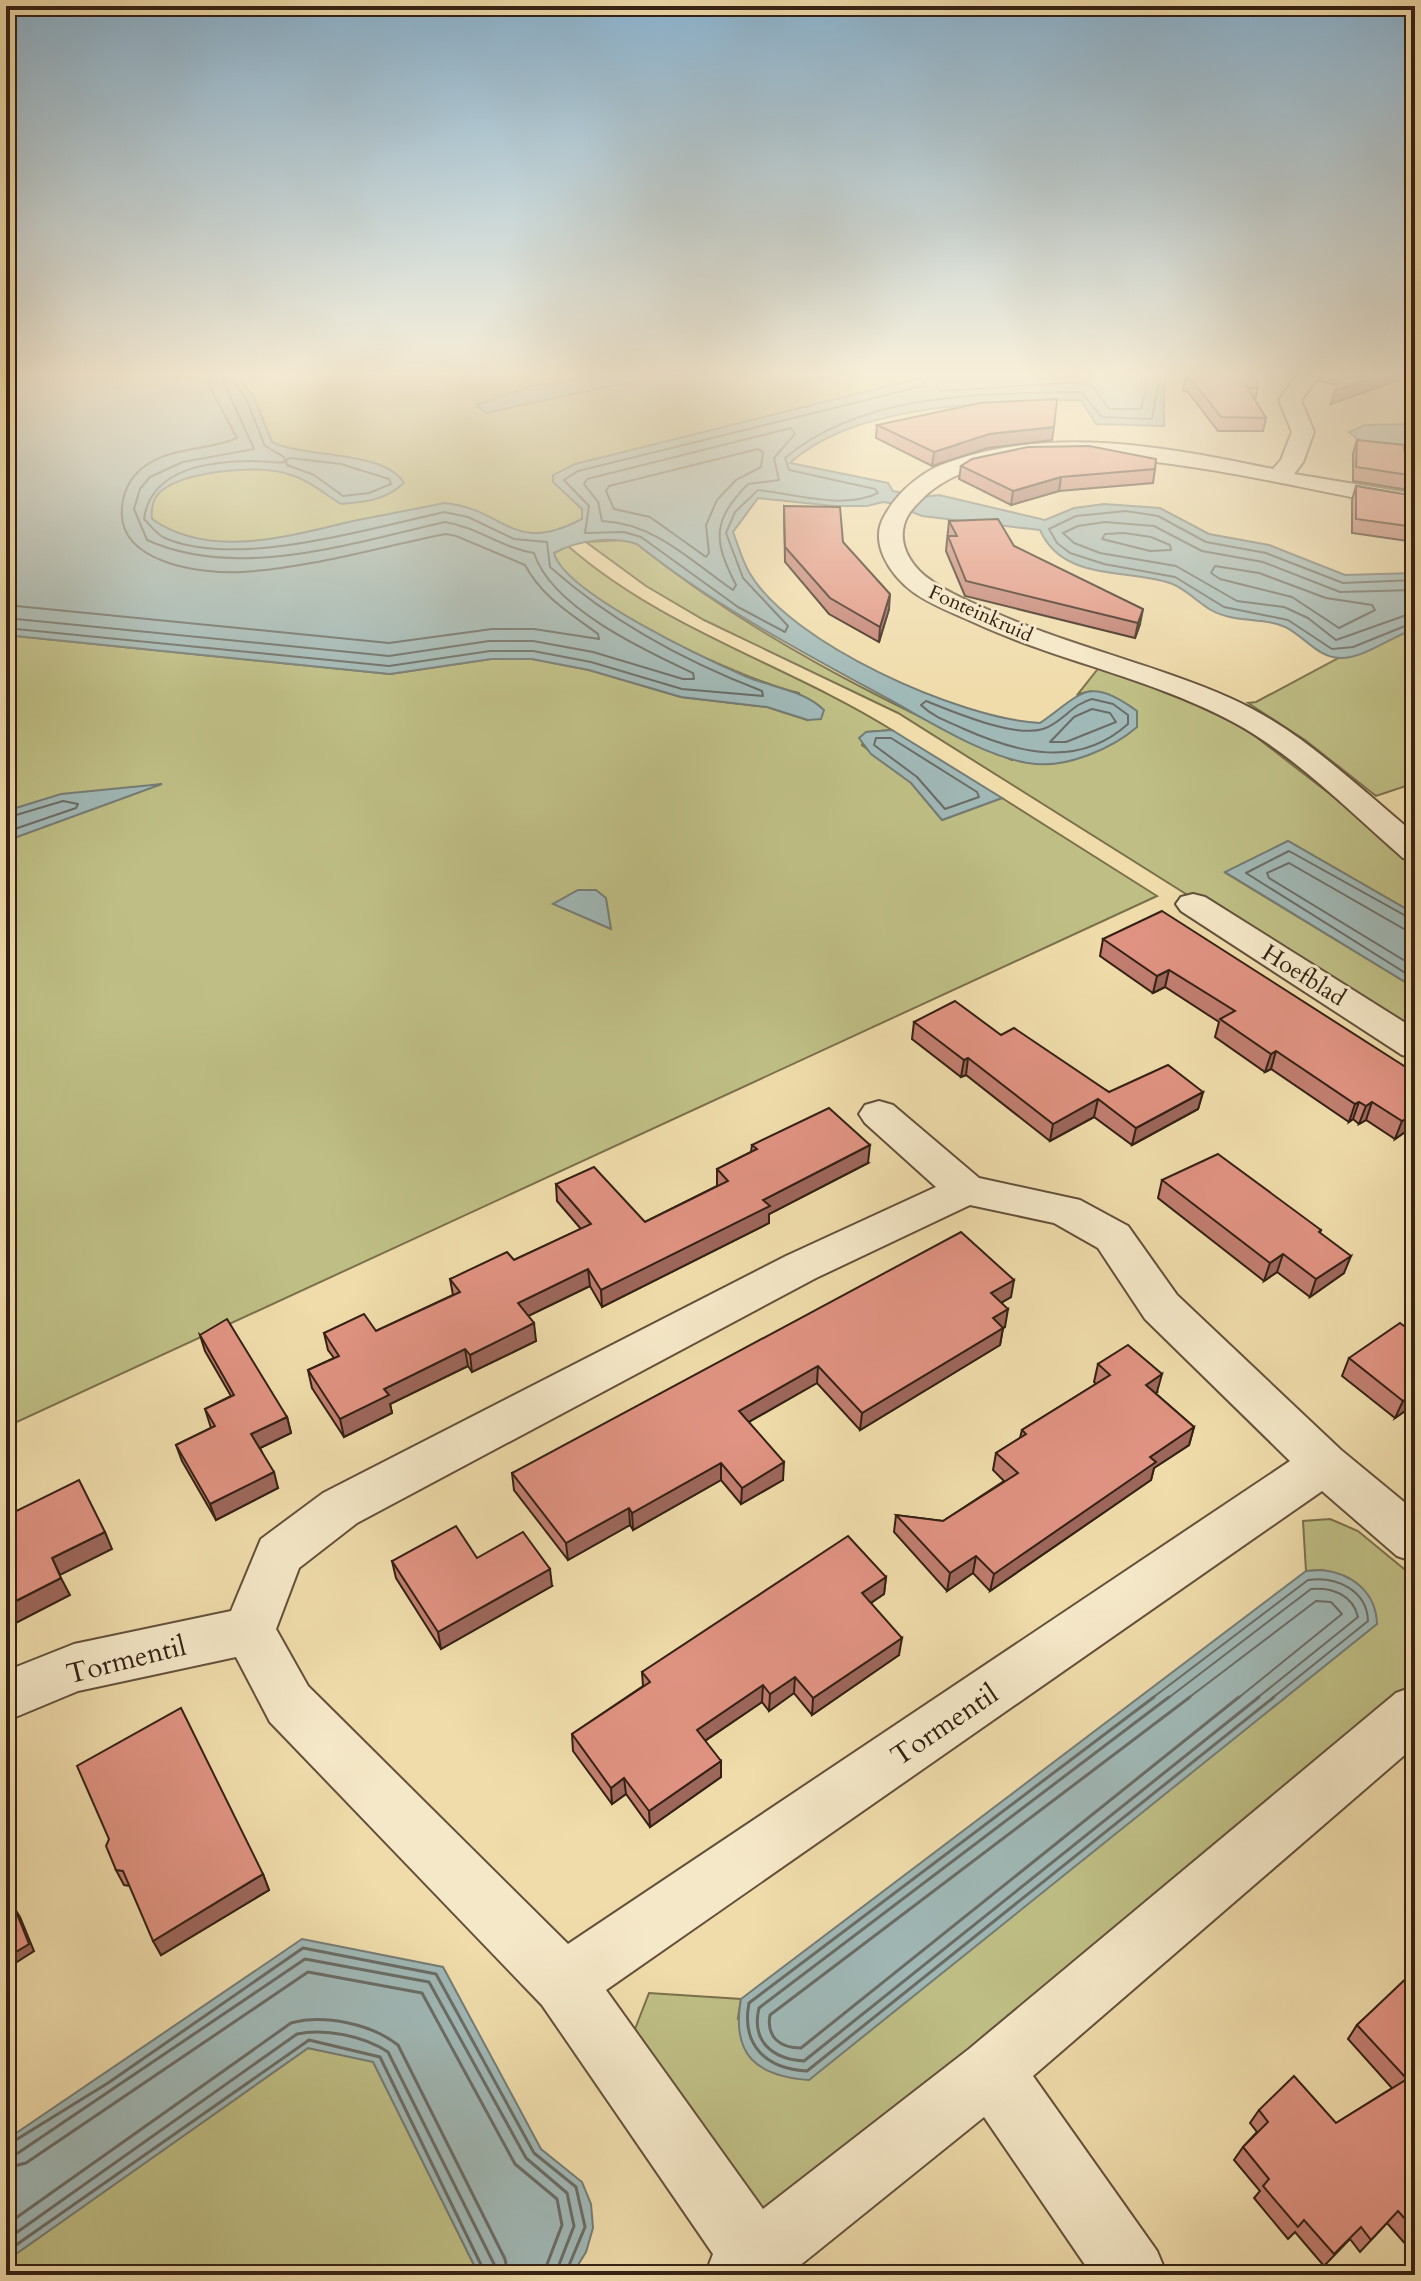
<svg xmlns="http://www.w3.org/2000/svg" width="1421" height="2281" font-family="Cardo,serif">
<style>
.green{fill:#bfbf85;stroke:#7a704c;stroke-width:2}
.water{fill:#a0b8b6;stroke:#757c75;stroke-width:2}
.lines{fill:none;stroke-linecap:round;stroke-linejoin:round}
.shore-far1{stroke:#6a6c65;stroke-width:2}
.shore{stroke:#6a6c65;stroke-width:3}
.minor-casing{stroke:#63503a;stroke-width:4}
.minor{fill:#f5e8c8;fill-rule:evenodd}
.wall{fill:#c17e70;stroke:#342114;stroke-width:2}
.shaded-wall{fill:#9d675b;stroke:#342114;stroke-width:2}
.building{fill:#e09382;stroke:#342114;stroke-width:2}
.labels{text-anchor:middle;stroke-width:6;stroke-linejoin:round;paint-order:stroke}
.far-street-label{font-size:20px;fill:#342114;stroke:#f5e8c8}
.street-label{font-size:24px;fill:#342114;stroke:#f5e8c8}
.near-street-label{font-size:28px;fill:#342114;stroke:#f5e8c8}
</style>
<rect width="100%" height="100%" fill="#f0dcab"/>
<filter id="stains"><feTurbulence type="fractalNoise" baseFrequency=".0025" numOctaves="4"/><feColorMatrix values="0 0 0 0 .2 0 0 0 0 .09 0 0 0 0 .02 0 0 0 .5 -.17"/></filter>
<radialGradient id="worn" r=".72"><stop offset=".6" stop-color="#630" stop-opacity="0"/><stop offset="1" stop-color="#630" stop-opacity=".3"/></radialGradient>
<g class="green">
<polygon points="6,374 1021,374 728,452 619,527 339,577 6,525"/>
<path d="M624,540L637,544C749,634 882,701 1012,760L1092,691L1078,694L1101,665L1173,688L1246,729L1415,860V914L1288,841L1226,873L1415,988V1038L898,713L704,620L646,586L586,542Z"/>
<path d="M568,546C664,630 786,664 892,730L866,732L862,745L911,782L942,820L1002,798L1157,896L6,1427V635L390,674L491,659H532L589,670L681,697L767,707L807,720L799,693C751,683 565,601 554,553Z"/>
<polygon points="1415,617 1415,783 1376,796 1305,740 1248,703 1256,702"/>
<polygon points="1330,1519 1358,1531 1415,1578 1415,1692 774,2211 739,2208 640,2061 635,2029 649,1993 741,1999 738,2018 1321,1570 1306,1571 1303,1521"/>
<polygon points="308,2048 373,2061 479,2275 6,2275 6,2260"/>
</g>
<g class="water">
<path d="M6,374H236L254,397L272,442C304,458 385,450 404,483C386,500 365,502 341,504C323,493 309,480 288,474C258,464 186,471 161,491C152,499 151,509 152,519C206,557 277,539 336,525C372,516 408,511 444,503C507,509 511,556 582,519V509L553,482V475L575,464L937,374H1169L1164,385V426L1096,424L1081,400C995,402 857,402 790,463L888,483L893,491L923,497L939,495L1045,520L1074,508L1104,504L1160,508L1209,534L1269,545L1345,575L1415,573V629C1392,636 1365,658 1341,658C1316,659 1301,630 1277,624C1255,618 1232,622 1211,610C1197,602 1185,588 1170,583C1126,568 1063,582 1040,530L922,516L912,512L915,507L883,502L867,506H834L758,498L733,532C738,545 742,560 749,572C789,643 960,719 1040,723C1081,695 1087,674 1137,711V727C1113,748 1069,767 1036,764C990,760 932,723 892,701C804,653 716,607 637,544C610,536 578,540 554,553C564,593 708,660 747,677C774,688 803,690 824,710L821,719L808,720L767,707L681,697L589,670L532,659H491L390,674L6,635Z"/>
<polygon points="608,374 667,374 486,413 476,405 531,386"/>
<polygon points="1415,424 1415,446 1360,441 1349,432 1365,425"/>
<polygon points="892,730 1002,798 942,820 911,783 871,754 859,738 866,732"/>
<polygon points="162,784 6,841 6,811 61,794"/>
<polygon points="1288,841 1415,914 1415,988 1225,872"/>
<polygon points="578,890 596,890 606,898 611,929 553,904"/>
<path d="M1321,1570C1352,1573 1376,1592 1377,1624L809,2080C756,2076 731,2055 741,1999L1306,1571Z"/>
<polygon points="302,1939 443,1967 541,2149 582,2182 591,2204 593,2228 586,2252 573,2273 479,2275 373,2062 308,2048 6,2261 6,2140"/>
</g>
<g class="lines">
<g class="shore-far1">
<path d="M930,374L923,386L578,471L564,480L589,506L585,533L624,532L641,537L738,607L785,632L788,626L743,578L726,533L735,512L758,490C794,494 844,510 878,493L875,489L789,470L785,458C863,392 984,394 1081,392L1102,417L1152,419L1160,374"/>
<polyline points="940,374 937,387 941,391 1083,382 1094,388 1109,409 1141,409 1149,374"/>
<path d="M791,428L795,434L774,458L779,480L748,484C712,521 713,540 736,585L733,590C691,561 654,523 602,521L598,502L584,484L587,479Z"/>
<polygon points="758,449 763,452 761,467 736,480 717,500 706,525 709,553 706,557 650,517 614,509 606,491 609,486"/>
<polygon points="290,458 341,464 389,479 391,484 369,493 343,496 314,475 287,465 286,460"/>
<polygon points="1124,533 1151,537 1170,545 1171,550 1150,551 1102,539 1105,534"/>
<polygon points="1215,566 1259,573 1326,598 1372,605 1375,610 1339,628 1292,597 1220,579 1211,573"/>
<polyline points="1415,580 1343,583 1266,553 1206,542 1158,516 1126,511 1076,516 1049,529 1057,543 1070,553 1104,564 1175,577 1224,607 1288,620 1332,649 1353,647 1415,622"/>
<polyline points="1415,590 1340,592 1263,562 1202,551 1154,526 1105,522 1078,526 1063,533 1074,543 1100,553 1176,566 1237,601 1284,607 1308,618 1336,640 1415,612"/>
<path d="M6,605L389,643L492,629H534L599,639L598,634C571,614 541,596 525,565L456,536L446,534C379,547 310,568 242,572C202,574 117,564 122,508C123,494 129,480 140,470C167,446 205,452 237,438L212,391L208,374"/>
<path d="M6,618L389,656L489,641H533L593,652L683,679H694L693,673C644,650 551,607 534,553C502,548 477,527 445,522C352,543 238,581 147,540L134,509L140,489L150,477L183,462L254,449L220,374"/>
<path d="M6,628L389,666L490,651H533L591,662L682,689L763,696L762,691C684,661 613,623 550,567L547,542L514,539L468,517L444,512C369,529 239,568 167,539C158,536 151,526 144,519C151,468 210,461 254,461C265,461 274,464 285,462L284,457L265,446L247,401L230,374"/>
<path d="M1092,699L1113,704L1128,715V724C1078,769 1018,753 964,729C949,722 933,717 921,705L926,701C954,712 1014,738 1043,729C1062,723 1072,704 1092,699Z"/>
<polygon points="1092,709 1110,713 1116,722 1066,742 1050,742 1074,717"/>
<polygon points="876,738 891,738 977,792 979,797 945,809 917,777 874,745"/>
<polyline points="6,818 63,801 78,804 76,808 6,832"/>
<polyline points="1415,921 1289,851 1246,873 1415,979"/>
<polyline points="1415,931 1404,929 1289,863 1267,873 1269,878 1415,967"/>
<path d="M1151,1699L1308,1580C1336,1576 1367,1590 1368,1621L1271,1699"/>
<path d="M1167,1699L1311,1589C1332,1587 1353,1595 1358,1617L1256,1699"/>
<polyline points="1187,1699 1316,1601 1331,1602 1342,1614 1237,1699"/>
</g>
<g class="shore">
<path d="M1154,1697L749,2003C741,2045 766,2069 807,2071L1274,1697"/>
<path d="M1169,1697L759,2008C751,2041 772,2059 804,2061L1259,1697"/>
<path d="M1190,1697L770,2015C766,2037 780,2048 801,2048L1239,1697"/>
<polyline points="6,2146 108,2083 303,1948 436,1974 534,2153 576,2187 585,2227 565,2275"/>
<polyline points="6,2156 18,2153 305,1959 429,1982 526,2158 567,2193 574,2226 555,2275"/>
<polyline points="6,2168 26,2163 308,1972 422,1993 515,2164 557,2199 562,2225 543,2275"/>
<path d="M6,2225L291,2023C325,2014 371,2024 398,2045L505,2259L508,2275"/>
<path d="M6,2240L297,2034C325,2028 364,2036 388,2052L494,2264L496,2275"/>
<polyline points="6,2252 309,2040 380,2057 486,2275"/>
</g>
<defs>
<g id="minor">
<path d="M1298,374H1321L1301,400L1314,432L1303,462L1294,474L1415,494V508C1295,492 1022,407 925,496C917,504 907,513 904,525C898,548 914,569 932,581C950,594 971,602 991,611C1069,646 1153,664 1230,698C1300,729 1357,786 1415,834V861L1403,858C1349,811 1296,756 1233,722C1151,678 1057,661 973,622C953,613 931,605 913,592C890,575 868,542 885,515C899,490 923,471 949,462C1054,425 1167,447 1273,469L1281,460L1292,432L1279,400Z"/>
<polygon points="1193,894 1205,897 1415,1029 1415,1058 1402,1055 1181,911 1176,904 1181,897"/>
<path d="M879,1101L893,1105L979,1178L1080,1200L1128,1226L1177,1295L1341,1450L1415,1511V1562L1397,1556L1322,1491L606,1990L763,2209L969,2049L1396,1693L1415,1686V1746L1033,2076L1157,2251L1167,2275H1092L984,2117L788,2275H705L713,2254L542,2005L270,1722L236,1657L78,1691L6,1721V1671L74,1644L231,1611L261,1539L323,1493L786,1256L936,1187L865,1123L859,1114L865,1105ZM970,1205L1054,1223L1098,1248L1145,1319L1290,1461L568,1944L308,1686L276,1629L299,1568L357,1523L816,1278Z"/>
</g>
</defs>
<use href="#minor" class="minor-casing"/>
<use href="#minor" class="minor"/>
</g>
<g class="wall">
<polygon points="1321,374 1415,374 1331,404 1337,385 1319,381"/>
<polygon points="1186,379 1258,388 1255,401 1266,418 1263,431 1218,431 1188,392 1183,391"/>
<polygon points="877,425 1052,440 988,448 932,466 876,438"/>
<polygon points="1357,440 1404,451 1415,451 1415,491 1353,481 1353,454"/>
<polygon points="961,466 1155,469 1153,483 1059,491 1011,505 959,479"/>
<polygon points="1356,486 1415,496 1415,542 1352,533 1352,500"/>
<polygon points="784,506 843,542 889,609 879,642 829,614 785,562"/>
<polygon points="949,521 1014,546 1140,624 1135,638 965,596 946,551"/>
<polygon points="1103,939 1415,1073 1415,1139 1405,1132 1395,1139 1366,1120 1359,1124 1353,1119 1349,1122 1271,1069 1265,1072 1215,1037 1219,1022 1165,987 1153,993 1100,956"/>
<polygon points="914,1022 1001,1035 1109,1092 1203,1092 1198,1109 1132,1145 1094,1117 1050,1141 966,1075 961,1077 912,1039"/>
<polygon points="752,1145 868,1163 769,1214 769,1223 602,1307 590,1286 528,1316 536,1341 472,1372 468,1366 390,1404 392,1413 344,1437 312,1388 308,1370 334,1358 328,1350 324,1333 376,1331 453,1295 450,1279 514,1260 581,1229 557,1201 556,1184 645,1222 717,1186 717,1169 751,1152"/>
<polygon points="1162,1180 1321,1230 1320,1233 1344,1273 1310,1297 1277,1272 1264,1281 1158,1198"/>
<polygon points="1011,1297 1001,1303 1005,1327 1003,1328 1000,1345 860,1430 817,1383 749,1422 783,1480 741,1504 721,1480 633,1530 630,1525 568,1560 514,1490 512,1473"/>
<polygon points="200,1335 287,1417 291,1433 260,1448 278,1488 216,1520 182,1461 176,1445 211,1428 205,1409 231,1396 205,1351"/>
<polygon points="1349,1358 1415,1404 1395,1418 1342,1376"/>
<polygon points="1098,1364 1157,1392 1155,1393 1194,1427 1189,1445 1154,1468 1151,1480 990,1591 973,1573 947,1591 894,1532 896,1515 943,1521 1004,1481 993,1470 996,1453 1020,1438 1022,1430 1096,1384 1094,1382"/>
<polygon points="477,1558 552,1586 441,1649 396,1578 392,1561"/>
<polygon points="886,1577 884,1594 871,1603 899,1655 812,1715 794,1693 769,1711 762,1702 705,1741 721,1777 650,1827 626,1794 612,1804 573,1751 572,1734 643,1686 642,1672"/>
<polygon points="116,1870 263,1874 269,1890 161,1955 130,1886 124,1885"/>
<polygon points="1415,1972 1415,2255 1387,2223 1360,2252 1350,2239 1324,2266 1295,2232 1288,2239 1254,2198 1260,2191 1234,2160 1243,2147 1257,2132 1250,2123 1259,2110 1336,2123 1392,2088 1348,2039 1357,2025"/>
</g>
<g class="shaded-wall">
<polygon points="1383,374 1415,374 1331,404 1335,391"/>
<polygon points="1054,427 1052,440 988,448 932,466 934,452 989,434"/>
<polygon points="1061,477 1059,491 1011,505 1013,491"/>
<polygon points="890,594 889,609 879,642 880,627"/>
<polygon points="1143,609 1140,624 1135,638 1138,623"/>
<polygon points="1169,970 1165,987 1153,993 1157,976"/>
<polygon points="1276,1051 1271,1069 1265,1072 1271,1054"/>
<polygon points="968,1058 966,1075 961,1077 964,1060"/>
<polygon points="1203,1092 1198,1109 1132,1145 1136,1128"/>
<polygon points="1098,1099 1094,1117 1050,1141 1053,1124"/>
<polygon points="1359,1102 1353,1119 1349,1122 1355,1104"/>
<polygon points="1372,1102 1366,1120 1359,1124 1366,1106"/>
<polygon points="1412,1115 1405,1132 1395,1139 1402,1121"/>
<polygon points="870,1145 868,1163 769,1214 769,1223 602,1307 601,1290 763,1200"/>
<polygon points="1283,1254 1277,1272 1264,1281 1270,1263"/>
<polygon points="1351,1256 1344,1273 1310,1297 1316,1279"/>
<polygon points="588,1269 590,1286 520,1320 518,1303"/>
<polygon points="1014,1280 1011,1297 988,1310 991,1293"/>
<polygon points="1008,1309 1005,1327 990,1336 993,1318"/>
<polygon points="534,1323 536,1341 472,1372 470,1355"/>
<polygon points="1003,1328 1000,1345 860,1430 862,1413"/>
<polygon points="465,1349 468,1366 390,1404 392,1413 344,1437 340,1419 384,1389"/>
<polygon points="818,1366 817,1383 738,1428 739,1411"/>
<polygon points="1162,1374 1157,1392 1141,1403 1146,1385"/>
<polygon points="1415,1392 1415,1404 1395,1418 1403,1401"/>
<polygon points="287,1417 291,1433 256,1450 251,1434"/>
<polygon points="1194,1427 1189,1445 1154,1468 1151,1480 990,1591 994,1574 1150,1457"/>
<polygon points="784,1462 783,1480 741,1504 742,1488"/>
<polygon points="721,1463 721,1480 633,1530 632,1513"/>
<polygon points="274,1472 278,1488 216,1520 210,1504"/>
<polygon points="629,1508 630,1525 568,1560 566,1543"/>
<polygon points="105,1532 112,1549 60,1575 52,1558"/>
<polygon points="976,1556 973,1573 947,1591 950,1573"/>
<polygon points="550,1569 552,1586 441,1649 438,1632"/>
<polygon points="886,1577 884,1594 860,1610 862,1593"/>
<polygon points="61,1578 70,1595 6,1628 6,1606"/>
<polygon points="902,1638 899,1655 812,1715 813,1698"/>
<polygon points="795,1677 794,1693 769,1711 770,1694"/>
<polygon points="763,1685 762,1702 697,1746 697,1730"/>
<polygon points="721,1761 721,1777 650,1827 649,1811"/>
<polygon points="624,1778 626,1794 612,1804 611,1788"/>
<polygon points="263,1874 269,1890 161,1955 153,1941"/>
<polygon points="15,1909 20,1917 34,1951 6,1969 6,1958"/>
</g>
<g class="building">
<polygon points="1192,374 1256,374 1258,388 1247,387 1266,418 1221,417 1191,379 1186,379"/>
<polygon points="1342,374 1383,374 1335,391"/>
<polygon points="1057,399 1054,427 989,434 934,452 877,425 980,403"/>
<polygon points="1357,440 1404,445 1404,451 1415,451 1415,476 1356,467"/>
<polygon points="1089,446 1156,459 1155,469 1061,477 1013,491 961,466 972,459 1028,447"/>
<polygon points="1356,486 1415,496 1415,527 1356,519"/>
<polygon points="784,506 840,507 843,542 890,594 880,627 830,598 785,547"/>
<polygon points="998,519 1014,546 1143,609 1138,623 966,581 948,536 957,536 949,521"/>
<polygon points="1162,911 1415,1073 1415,1117 1412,1115 1402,1121 1372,1102 1366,1106 1359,1102 1355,1104 1276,1051 1271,1054 1220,1019 1235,1011 1169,970 1157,976 1103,939"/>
<polygon points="955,1001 1001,1035 1014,1028 1109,1092 1168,1065 1203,1092 1136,1128 1098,1099 1053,1124 968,1058 964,1060 914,1022"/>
<polygon points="829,1108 870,1145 763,1200 770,1206 601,1290 588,1269 518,1303 534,1323 470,1355 465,1349 384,1389 389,1395 340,1419 308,1370 339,1356 324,1333 364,1314 376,1331 460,1292 450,1279 507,1252 514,1260 591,1224 556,1184 594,1167 645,1222 728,1181 717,1169 757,1149 752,1145"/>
<polygon points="1218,1154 1321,1230 1319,1232 1351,1256 1316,1279 1283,1254 1270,1263 1162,1180"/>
<polygon points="961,1232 1014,1280 991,1293 1008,1309 993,1318 1003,1328 862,1413 818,1366 739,1411 784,1462 742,1488 721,1463 632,1513 629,1508 566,1543 512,1473"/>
<polygon points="227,1319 287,1417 251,1434 274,1472 210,1504 176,1445 215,1426 205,1409 234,1395 200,1335"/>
<polygon points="1400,1323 1415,1334 1415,1392 1403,1401 1349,1358"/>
<polygon points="1128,1345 1162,1374 1146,1385 1194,1427 1150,1457 1156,1462 994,1574 976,1556 950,1573 896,1515 943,1521 1018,1473 996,1453 1026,1434 1022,1430 1110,1375 1098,1364"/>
<polygon points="79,1480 105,1532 52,1558 61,1578 6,1606 6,1516"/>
<polygon points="456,1526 477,1558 523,1532 550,1569 438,1632 392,1561"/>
<polygon points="848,1536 886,1577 862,1593 902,1638 813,1698 795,1677 770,1694 763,1685 697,1730 721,1761 649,1811 624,1778 611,1788 572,1734 650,1682 642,1672"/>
<polygon points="181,1708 263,1874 153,1941 123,1871 116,1870 106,1846 109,1839 77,1766"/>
<polygon points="15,1909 29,1944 6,1958 6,1915"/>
<polygon points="1414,1971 1415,1972 1415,2230 1398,2211 1371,2240 1361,2227 1334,2254 1304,2220 1298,2227 1263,2186 1269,2179 1243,2147 1268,2122 1259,2110 1294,2076 1336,2123 1407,2079 1357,2025"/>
</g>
<linearGradient id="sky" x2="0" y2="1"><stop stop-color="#8bb6d4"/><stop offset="0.54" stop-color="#f8efd9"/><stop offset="1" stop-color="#f8efd9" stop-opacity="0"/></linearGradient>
<rect width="1421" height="693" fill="url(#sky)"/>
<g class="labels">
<g class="far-street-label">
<text transform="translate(981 613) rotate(24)" y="7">Fonteinkruid</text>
</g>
<g class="street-label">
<text transform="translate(1304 975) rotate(32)" y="8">Hoefblad</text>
</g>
<g class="near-street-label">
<text transform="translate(126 1659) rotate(-14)" y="10">Tormentil</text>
<text transform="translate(944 1724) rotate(-34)" y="10">Tormentil</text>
</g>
</g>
<rect width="1421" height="2281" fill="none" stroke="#f0dcab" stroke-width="32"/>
<rect x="8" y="8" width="1405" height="2265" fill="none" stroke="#342114" stroke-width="4"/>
<rect x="16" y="16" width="1389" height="2249" fill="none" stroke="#342114" stroke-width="2"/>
<rect width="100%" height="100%" filter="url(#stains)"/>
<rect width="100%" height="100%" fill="url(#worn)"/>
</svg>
